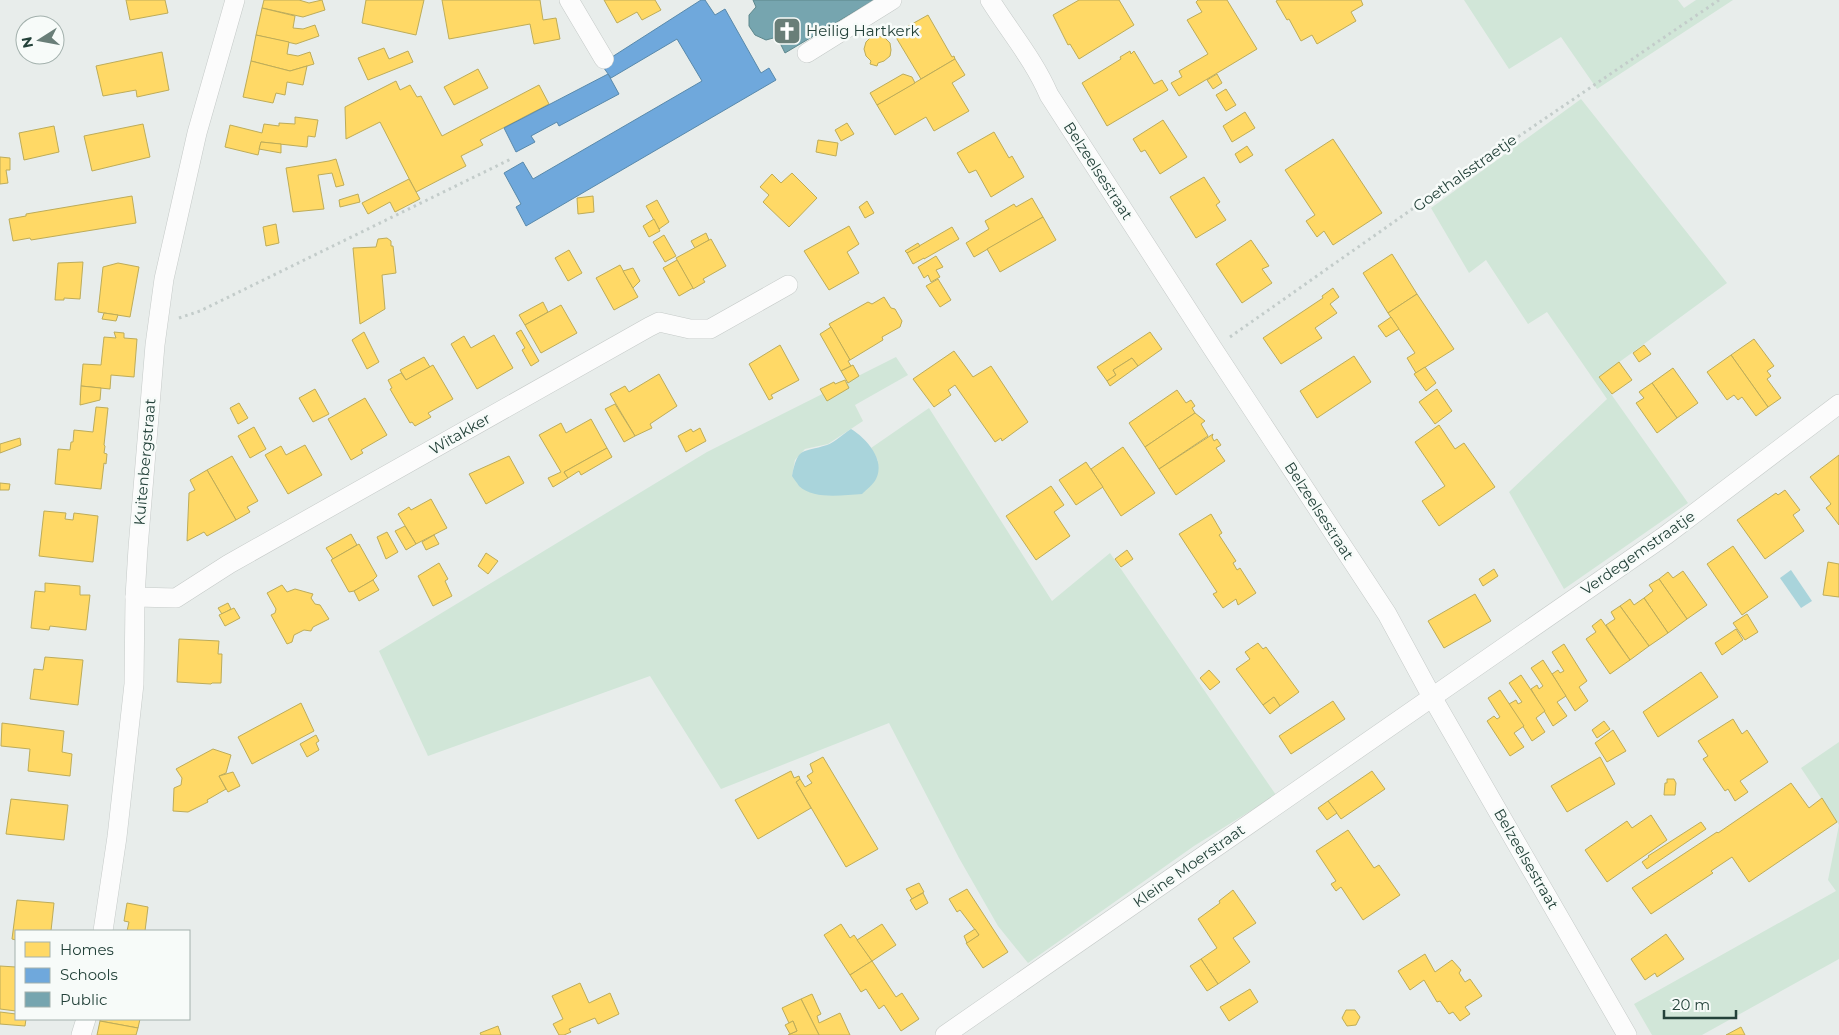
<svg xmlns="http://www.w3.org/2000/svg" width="1839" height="1035" font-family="Montserrat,sans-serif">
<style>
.green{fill:#d1e6d8}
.water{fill:#a9d4db}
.homes{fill:#ffd966;stroke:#bdac59}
.schools{fill:#6fa8dc;stroke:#5889ab}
.public{fill:#76a5af;stroke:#5d878c}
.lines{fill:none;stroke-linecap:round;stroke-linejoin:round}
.street-casing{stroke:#c5cac8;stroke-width:20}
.path{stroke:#c3ccca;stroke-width:3;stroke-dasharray:2.5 4;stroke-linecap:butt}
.street{stroke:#fcfcfc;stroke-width:19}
.labels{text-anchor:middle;stroke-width:5;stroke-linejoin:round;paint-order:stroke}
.poi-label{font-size:15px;fill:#24423a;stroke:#f7fbf9;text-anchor:start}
.street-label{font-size:15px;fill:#24423a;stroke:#f7fbf9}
</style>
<rect width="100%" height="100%" fill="#e8edeb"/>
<g class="green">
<polygon points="1464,0 1678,0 1684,8 1696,0 1733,0 1597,89 1561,37 1509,69"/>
<polygon points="1581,99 1727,283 1599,377 1688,503 1564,589 1509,492 1607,399 1547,312 1528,324 1486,260 1469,273 1431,208"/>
<polygon points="896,357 908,375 855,405 863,421 828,444 805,449 795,460 792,476 878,461 871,448 929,408 1052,601 1110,553 1276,795 1194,846 1028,963 998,926 959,858 889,723 721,789 650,676 428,756 379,651 707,452"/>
<polygon points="1839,742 1839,959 1702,1035 1652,1035 1634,1004 1836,891 1828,880 1839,825 1801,768"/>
</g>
<g class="water">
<path d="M851,429C866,438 886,460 876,479C873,485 866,490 862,494C843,495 814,500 799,486C797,483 794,479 792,476C798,446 802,453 827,445C835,442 843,434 851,429Z"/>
<polygon points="1791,570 1812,601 1801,608 1780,578"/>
</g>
<g class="homes">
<polygon points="126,0 165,0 168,13 130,20"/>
<polygon points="264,0 299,0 309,3 322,0 325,10 303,17 262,8"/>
<polygon points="366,0 424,0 416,35 362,23"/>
<polygon points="442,0 540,0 543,20 556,18 560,39 534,44 530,24 449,39"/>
<polygon points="604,0 655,0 661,10 642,20 637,12 617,23"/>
<polygon points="1079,0 1119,0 1134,25 1079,59 1070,44 1068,45 1053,15"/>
<polygon points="1198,0 1227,0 1257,49 1179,96 1171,83 1182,77 1179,71 1208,54 1187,20 1202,12 1196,2"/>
<polygon points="1278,0 1361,0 1363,5 1351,12 1356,21 1317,44 1312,35 1301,41 1289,19 1287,20 1276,1"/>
<polygon points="262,8 295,16 293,28 303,29 315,25 319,36 296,44 256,35"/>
<polygon points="928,15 952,57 954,56 955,59 921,79 894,34"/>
<polygon points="256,35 289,42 287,54 298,56 310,52 314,64 290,71 251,61"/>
<polygon points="878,36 885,38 890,43 891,50 890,56 884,61 878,63 877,66 870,64 871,61 866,56 864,49 866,42 871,37"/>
<polygon points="384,48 389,59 408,51 413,62 368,80 358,58"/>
<polygon points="1130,51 1131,54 1134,51 1154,84 1162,80 1168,90 1107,126 1082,83 1121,59 1120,57"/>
<polygon points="162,52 169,90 137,97 136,90 103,96 96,66"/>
<polygon points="955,59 965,75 952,83 969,111 934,131 926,117 895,135 877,105"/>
<polygon points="251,61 290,71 307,66 303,85 287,82 285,95 276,93 273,103 243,97"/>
<polygon points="478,69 488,88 454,105 444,87"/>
<polygon points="903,74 912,77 915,83 877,105 870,93"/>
<polygon points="1217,74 1222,83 1213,89 1207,80"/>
<polygon points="396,81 400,90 410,85 417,97 421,96 442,136 539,85 549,104 480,140 483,145 461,156 466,166 416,192 380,122 346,139 345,107"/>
<polygon points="1226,89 1236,105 1226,111 1216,95"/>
<polygon points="1245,112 1255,128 1232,142 1223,126"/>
<polygon points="295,117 318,120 315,137 308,136 307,147 261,142 258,155 225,147 230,125 262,133 264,124 279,126 279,123 295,124"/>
<polygon points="1163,120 1187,157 1160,174 1145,150 1141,152 1133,139"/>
<polygon points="847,123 854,134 841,141 835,130"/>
<polygon points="143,124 150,157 92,171 84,136"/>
<polygon points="54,126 59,152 24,160 19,133"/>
<polygon points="994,132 1009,158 1012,156 1024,177 991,197 976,170 969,173 957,153"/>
<polygon points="1333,139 1382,213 1333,245 1324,231 1317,237 1306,221 1315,215 1285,170"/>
<polygon points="818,140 838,143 836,156 816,152"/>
<polygon points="261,142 281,144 281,153 259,149"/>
<polygon points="1247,146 1253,155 1240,163 1235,154"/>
<polygon points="0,157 10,158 10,170 6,170 8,183 0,184"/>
<polygon points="336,159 344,185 336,187 332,173 318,175 324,209 293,212 286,168 329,161"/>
<polygon points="792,173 817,198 789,227 763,202 769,195 760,187 772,174 781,183"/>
<polygon points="1204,177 1220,202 1216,205 1226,220 1196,238 1170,197"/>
<polygon points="409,179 420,199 395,212 390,202 368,214 362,203"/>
<polygon points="358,194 360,202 340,207 339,200"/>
<polygon points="132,196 136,223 31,240 30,238 13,241 9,219 26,216 26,214"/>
<polygon points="593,196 594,212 578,214 577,198"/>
<polygon points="1032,198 1043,217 974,257 966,243 989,229 985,221 1014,204 1016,207"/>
<polygon points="657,200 669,222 659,229 646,206"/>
<polygon points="867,201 874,213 865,218 859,207"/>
<polygon points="1043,217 1056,240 1000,272 987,249"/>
<polygon points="654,219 660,231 649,237 643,226"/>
<polygon points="276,224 279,243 266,246 263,227"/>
<polygon points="849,226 859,244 847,252 859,273 829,290 804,251"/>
<polygon points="952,227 959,239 924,259 924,258 913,264 907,253"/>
<polygon points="706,233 709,240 695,248 691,241"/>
<polygon points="664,235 676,256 665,262 653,242"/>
<polygon points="387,238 391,241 391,246 393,246 396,273 382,275 385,309 360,324 353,248 376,247 378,239"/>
<polygon points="711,239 726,266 703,279 705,282 693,289 676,258"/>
<polygon points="1251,240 1269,266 1262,269 1272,283 1242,303 1216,264"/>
<polygon points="918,243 920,246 907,253 905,251"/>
<polygon points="569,250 582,273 568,281 555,258"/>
<polygon points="1392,254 1417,294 1388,313 1363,273"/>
<polygon points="936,256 943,267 936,270 940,277 931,282 928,275 924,278 918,267"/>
<polygon points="677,260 693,288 679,296 663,268"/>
<polygon points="83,262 80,299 64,298 64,300 55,300 58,263"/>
<polygon points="118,263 139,267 130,317 98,312 103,267"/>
<polygon points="620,265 638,297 614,310 596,278"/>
<polygon points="633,268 640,281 633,288 623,271"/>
<polygon points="938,279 951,300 940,307 926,286"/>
<polygon points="1333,288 1339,297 1330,304 1337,313 1315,328 1322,338 1281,364 1263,338 1323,298 1322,296"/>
<polygon points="1417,294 1454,349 1416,373 1407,358 1415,353 1388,313"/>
<polygon points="884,297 891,308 895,309 902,321 900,327 882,337 883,340 850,360 829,324 868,302 872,304"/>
<polygon points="543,302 548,312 525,325 519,315"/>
<polygon points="561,305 577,333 541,353 525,325"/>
<polygon points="104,313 118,315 116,321 102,319"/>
<polygon points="1391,317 1399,329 1386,337 1378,326"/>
<polygon points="831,327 850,360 848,361 851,366 841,371 820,334"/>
<polygon points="521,330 539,361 531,366 522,350 525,348 516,333"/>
<polygon points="114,332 124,333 124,338 137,339 134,377 111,375 110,389 81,386 83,364 101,365 104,337 116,338"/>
<polygon points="364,332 379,362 367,369 352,340"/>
<polygon points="1150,332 1162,349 1138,366 1132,358 1113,370 1116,375 1107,381 1097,367"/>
<polygon points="494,335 513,368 477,389 451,344 464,336 471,348"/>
<polygon points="1754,339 1774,366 1767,371 1771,376 1767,379 1781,398 1768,407 1731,355"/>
<polygon points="780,345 799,380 771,395 773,398 769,400 749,364"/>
<polygon points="1644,345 1651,354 1639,362 1633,353"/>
<polygon points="954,351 973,377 991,366 1028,422 1002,441 1001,438 995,442 955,385 948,390 951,395 934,407 913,379"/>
<polygon points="1731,355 1768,407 1756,416 1742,397 1738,400 1734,395 1727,400 1707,372"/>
<polygon points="1354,356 1371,382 1317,418 1300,391"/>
<polygon points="424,357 430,367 406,380 400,370"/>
<polygon points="1132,358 1138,366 1110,386 1107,381 1116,375 1113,370"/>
<polygon points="1619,362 1632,380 1612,394 1599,377"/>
<polygon points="433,365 453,399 428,413 431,417 415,426 412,422 410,423 390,389 392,388 388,380 401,373 406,380"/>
<polygon points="853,365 859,376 848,383 841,371"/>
<polygon points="1425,367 1436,383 1426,391 1414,374"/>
<polygon points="1673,368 1698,403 1677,418 1652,383"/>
<polygon points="659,374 677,406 650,424 652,428 635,436 610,394 625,386 629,392"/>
<polygon points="845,380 849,388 827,401 820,389 834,382 835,384"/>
<polygon points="1652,383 1677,418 1657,433 1636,403 1644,398 1639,392"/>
<polygon points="81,386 101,388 100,400 80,405"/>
<polygon points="315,389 329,414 313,422 299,398"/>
<polygon points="1437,389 1452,411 1435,424 1419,402"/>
<polygon points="1177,390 1186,403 1191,400 1195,406 1192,408 1195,413 1145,447 1129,423"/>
<polygon points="365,398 387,435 361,450 363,453 351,460 328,419"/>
<polygon points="239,403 248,418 238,424 230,408"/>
<polygon points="615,404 635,436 624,442 605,409"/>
<polygon points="96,407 108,408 104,445 105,446 104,453 107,454 106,464 104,463 101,489 55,484 58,449 70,450 71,442 73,442 74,430 93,432"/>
<polygon points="1195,413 1205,421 1201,424 1208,436 1159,469 1145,447"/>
<polygon points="591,419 607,448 564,472 568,478 553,487 548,478 561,472 539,435 561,423 566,433"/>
<polygon points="1439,425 1455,449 1464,443 1495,487 1439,526 1422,501 1445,486 1415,442"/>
<polygon points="254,427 266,449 250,458 238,436"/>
<polygon points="700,428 706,441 686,452 678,436 691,429 693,432"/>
<polygon points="1213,434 1212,437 1214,441 1217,439 1221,445 1216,448 1225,461 1176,495 1159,469"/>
<polygon points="20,438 21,445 0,453 0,444"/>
<polygon points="305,445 322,475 288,494 265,455 281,446 286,455"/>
<polygon points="1123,447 1155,493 1121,516 1091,469"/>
<polygon points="607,448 612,457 581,475 579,471 568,478 564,472"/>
<polygon points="1839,455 1839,525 1826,508 1831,504 1810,477"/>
<polygon points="232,456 258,501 247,507 250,512 236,520 207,470"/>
<polygon points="509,456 524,483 486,504 469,474"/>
<polygon points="1086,462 1103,487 1076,505 1059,480"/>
<polygon points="207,470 236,520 207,536 204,532 187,541 189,493 195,490 190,480"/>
<polygon points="0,483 10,484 9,490 0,490"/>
<polygon points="1051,486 1064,505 1054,512 1070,536 1036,560 1006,516"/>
<polygon points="1785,490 1800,510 1793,515 1804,531 1765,559 1737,520 1776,493 1778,495"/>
<polygon points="431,499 447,528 416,544 398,514 409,507 411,510"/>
<polygon points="44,511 66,513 65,519 73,520 74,513 98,516 93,562 39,556"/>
<polygon points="1211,514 1222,533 1219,535 1236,561 1233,563 1237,570 1240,568 1256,593 1238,605 1236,599 1223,608 1213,594 1217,592 1179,534"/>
<polygon points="405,526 416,544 406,550 395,531"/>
<polygon points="387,532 398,552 386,559 377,537"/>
<polygon points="351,534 357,545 333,559 326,548"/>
<polygon points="434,535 439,544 426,550 422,542"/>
<polygon points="359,544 377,576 373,580 354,591 349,592 331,560"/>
<polygon points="1733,546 1768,597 1742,615 1707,564"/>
<polygon points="1127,550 1133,559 1121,567 1115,559"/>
<polygon points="486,553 498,561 488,574 478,566"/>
<polygon points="1828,562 1839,564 1839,597 1823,595"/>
<polygon points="439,563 448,579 445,581 452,596 433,606 418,576"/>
<polygon points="1494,569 1498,576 1483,586 1479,579"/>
<polygon points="1683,571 1707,605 1687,619 1659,579 1668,572 1673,578"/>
<polygon points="1659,579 1687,619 1668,633 1644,598 1653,591 1649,585"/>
<polygon points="373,580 379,590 359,601 354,591"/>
<polygon points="45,583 80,586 80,595 90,595 86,630 50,626 49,630 31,628 35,591 45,592"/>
<polygon points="282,585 287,592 295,589 313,594 311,598 315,604 320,605 329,619 313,627 311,631 304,630 294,635 292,642 287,644 271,615 275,613 276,609 267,593"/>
<polygon points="1475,594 1491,621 1444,648 1428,621"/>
<polygon points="1644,598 1668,633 1649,646 1620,606 1630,599 1634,605"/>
<polygon points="228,603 231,609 222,614 218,608"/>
<polygon points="1620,606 1649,646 1630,660 1606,625 1615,619 1611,612"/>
<polygon points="234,608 240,618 225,626 219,615"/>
<polygon points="1747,614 1758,632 1745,640 1733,623"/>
<polygon points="1601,619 1630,660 1610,674 1586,639 1596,632 1592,626"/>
<polygon points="1736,629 1743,640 1722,655 1715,643"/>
<polygon points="179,639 219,641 218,654 222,654 221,683 212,683 211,684 177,682"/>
<polygon points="1258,643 1263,649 1266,647 1299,692 1280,706 1274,697 1263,705 1236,669 1250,659 1245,652"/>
<polygon points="1564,644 1587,681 1579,687 1588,701 1575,711 1552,674 1558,670 1560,673 1564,671 1552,652"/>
<polygon points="45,657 83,660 78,705 30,699 34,669 43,670"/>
<polygon points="1543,660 1566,696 1557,702 1567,716 1553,726 1531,689 1537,685 1539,689 1543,686 1531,668"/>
<polygon points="1209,670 1220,682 1210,690 1200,678"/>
<polygon points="1701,672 1718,697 1658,737 1643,712"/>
<polygon points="1521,675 1545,711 1536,718 1545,732 1532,741 1509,704 1516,700 1518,704 1522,702 1509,683"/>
<polygon points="1500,690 1524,726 1514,733 1524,747 1510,756 1487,721 1494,716 1497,719 1500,717 1488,698"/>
<polygon points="1274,697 1280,706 1270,714 1263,705"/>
<polygon points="1333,701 1345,719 1291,754 1279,736"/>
<polygon points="301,703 314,731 252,764 238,737"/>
<polygon points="1733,719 1742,734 1747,730 1768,762 1740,781 1748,792 1735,801 1728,789 1725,791 1703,759 1708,756 1698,741"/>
<polygon points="1604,721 1610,729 1597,738 1592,730"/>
<polygon points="2,723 64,731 62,752 72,754 70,776 28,771 30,749 1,746"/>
<polygon points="1613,730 1626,751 1607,762 1595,743"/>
<polygon points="316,735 319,741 316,743 319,750 307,757 300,744"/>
<polygon points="213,749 231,755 226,773 219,776 226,789 207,800 208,802 188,812 173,811 174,788 181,785 182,778 176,769"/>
<polygon points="823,757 878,849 846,867 796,782 800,779 805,787 812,783 807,776 813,772 810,764"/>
<polygon points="1600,757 1615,784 1567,812 1551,786"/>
<polygon points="791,771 794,778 799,776 800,779 796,782 811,808 758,839 735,800"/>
<polygon points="1372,771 1385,789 1341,819 1328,801"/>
<polygon points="233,772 240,786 228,792 219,776"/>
<polygon points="1667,779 1674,779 1676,783 1675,795 1664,795 1665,783 1667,783"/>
<polygon points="1791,783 1809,808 1822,798 1837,822 1749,882 1732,857 1711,871 1713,873 1651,914 1632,888 1717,832 1718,833"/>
<polygon points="11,799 68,805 64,840 6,834"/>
<polygon points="1328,801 1337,813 1327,820 1318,808"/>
<polygon points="1651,815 1667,840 1607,882 1585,850 1627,821 1632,828"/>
<polygon points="1701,822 1706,829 1647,869 1642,862 1649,857 1648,856"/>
<polygon points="1348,830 1374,868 1379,865 1400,895 1363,920 1341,887 1336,891 1331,884 1336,881 1316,851"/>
<polygon points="919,883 924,892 912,899 906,889"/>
<polygon points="967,889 1008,952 983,968 966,943 979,935 960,910 957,912 949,899"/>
<polygon points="1233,890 1256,923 1233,938 1250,962 1218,984 1201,959 1217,948 1198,919 1220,903 1219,901"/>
<polygon points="923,893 928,903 916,910 910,900"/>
<polygon points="17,900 54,903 51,931 55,931 16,931 16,940 12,939"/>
<polygon points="127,903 148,907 145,931 127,931 129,922 124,921"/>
<polygon points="841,924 850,938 854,935 872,961 850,975 824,935"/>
<polygon points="882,924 896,945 872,961 857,940"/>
<polygon points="975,929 979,935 967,943 964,936"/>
<polygon points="1666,934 1684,959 1657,977 1655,973 1645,980 1631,959"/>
<polygon points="1425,954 1435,972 1452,960 1461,970 1459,973 1465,982 1470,979 1482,996 1465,1007 1470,1014 1460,1021 1453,1012 1449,1014 1440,1001 1437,1002 1424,980 1410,990 1398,971"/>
<polygon points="1201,959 1218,984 1207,991 1190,966"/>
<polygon points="872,961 896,997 902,993 919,1019 901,1031 884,1005 879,1009 866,989 861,992 850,975"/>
<polygon points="0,966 16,967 16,1011 0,1009"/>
<polygon points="580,983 589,1003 610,993 619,1014 598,1024 595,1018 569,1029 571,1032 564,1035 559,1035 553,1024 563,1019 552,996"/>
<polygon points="1250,989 1258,1002 1229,1021 1220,1007"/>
<polygon points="812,994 821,1014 817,1016 819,1023 840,1013 850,1035 819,1035 801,999"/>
<polygon points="801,999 819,1035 788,1035 797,1031 793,1021 789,1023 782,1008"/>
<polygon points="1346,1010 1355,1010 1360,1017 1356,1025 1347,1026 1342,1018"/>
<polygon points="0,1012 16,1014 16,1019 26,1019 25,1026 0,1024"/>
<polygon points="100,1019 140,1019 138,1028 100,1021"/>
<polygon points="100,1021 138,1028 136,1035 97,1035"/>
<polygon points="793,1021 797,1031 790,1034 785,1025"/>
<polygon points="498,1026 501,1035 481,1035 480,1033"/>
<polygon points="1741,1027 1745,1035 1726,1035"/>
</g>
<g class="schools">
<polygon points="701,0 705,0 715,15 725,9 761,73 769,68 776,80 526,226 516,207 521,204 504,173 523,162 533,179 702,81 677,39 611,78 601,64"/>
<polygon points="608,74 619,94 559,126 557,122 531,136 535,142 516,152 504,128"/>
</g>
<polygon class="public" points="753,0 874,0 785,53 777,37 766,40 755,35 749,26 749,15 756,7"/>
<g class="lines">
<defs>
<g id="street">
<polyline points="569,0 604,59"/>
<path d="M990,0C1010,32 1034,60 1049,95L1213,349L1387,614L1432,697L1627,1035"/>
<polyline points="807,53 892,0"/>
<polyline points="135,597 176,598 229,564 649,327 659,322 690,329 710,329 788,285"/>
<polyline points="103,931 117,837 134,684 135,597 138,548 155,345 164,279 176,226 197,133 235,0"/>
<polyline points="81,1035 86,1019"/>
<polyline points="945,1035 1666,535 1839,404"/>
</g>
</defs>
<use href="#street" class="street-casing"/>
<g class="path">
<polyline points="179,318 200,311 513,158"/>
<polyline points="1230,337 1418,205 1719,0"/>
</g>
<use href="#street" class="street"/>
</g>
<defs>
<symbol id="church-square" viewBox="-11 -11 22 22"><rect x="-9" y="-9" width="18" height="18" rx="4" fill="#697e78" stroke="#f7fbf9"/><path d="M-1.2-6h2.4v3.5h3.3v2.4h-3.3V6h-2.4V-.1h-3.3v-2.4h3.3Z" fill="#fff"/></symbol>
</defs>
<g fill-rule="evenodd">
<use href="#church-square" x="771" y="15" width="32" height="32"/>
</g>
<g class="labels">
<g class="poi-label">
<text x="806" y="36">Heilig Hartkerk</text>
</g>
<g class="street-label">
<text transform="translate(1098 171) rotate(57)" y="5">Belzeelsestraat</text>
<text transform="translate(1465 173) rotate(-35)" y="5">Goethalsstraetje</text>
<text transform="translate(460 434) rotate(-30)" y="5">Witakker</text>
<text transform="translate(145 462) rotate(-85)" y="5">Kuitenbergstraat</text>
<text transform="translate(1319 511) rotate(57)" y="5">Belzeelsestraat</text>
<text transform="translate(1638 553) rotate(-35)" y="5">Verdegemstraatje</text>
<text transform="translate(1526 859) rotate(60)" y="5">Belzeelsestraat</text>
<text transform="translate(1189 866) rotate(-35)" y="5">Kleine Moerstraat</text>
</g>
</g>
<rect x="15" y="930" width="175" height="90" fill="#f7fbf9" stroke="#a3b1ad"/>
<rect x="25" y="942" width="25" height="15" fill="#ffd966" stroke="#a3b1ad"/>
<text x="60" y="955" font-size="15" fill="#24423a">Homes</text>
<rect x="25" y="968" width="25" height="15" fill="#6fa8dc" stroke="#a3b1ad"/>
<text x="60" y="980" font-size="15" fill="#24423a">Schools</text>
<rect x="25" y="992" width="25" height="15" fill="#76a5af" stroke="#a3b1ad"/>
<text x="60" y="1005" font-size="15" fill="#24423a">Public</text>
<g transform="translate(40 40) rotate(259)"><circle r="24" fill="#f7fbf9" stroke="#a3b1ad"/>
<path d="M0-4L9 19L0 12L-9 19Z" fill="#697e78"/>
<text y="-8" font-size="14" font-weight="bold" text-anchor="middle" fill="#24423a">N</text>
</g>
<path d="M1664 1010v8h72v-8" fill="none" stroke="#24423a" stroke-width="2.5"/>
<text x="1672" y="1010" font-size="15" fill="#24423a" stroke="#f7fbf9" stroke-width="4" paint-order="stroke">20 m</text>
</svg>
